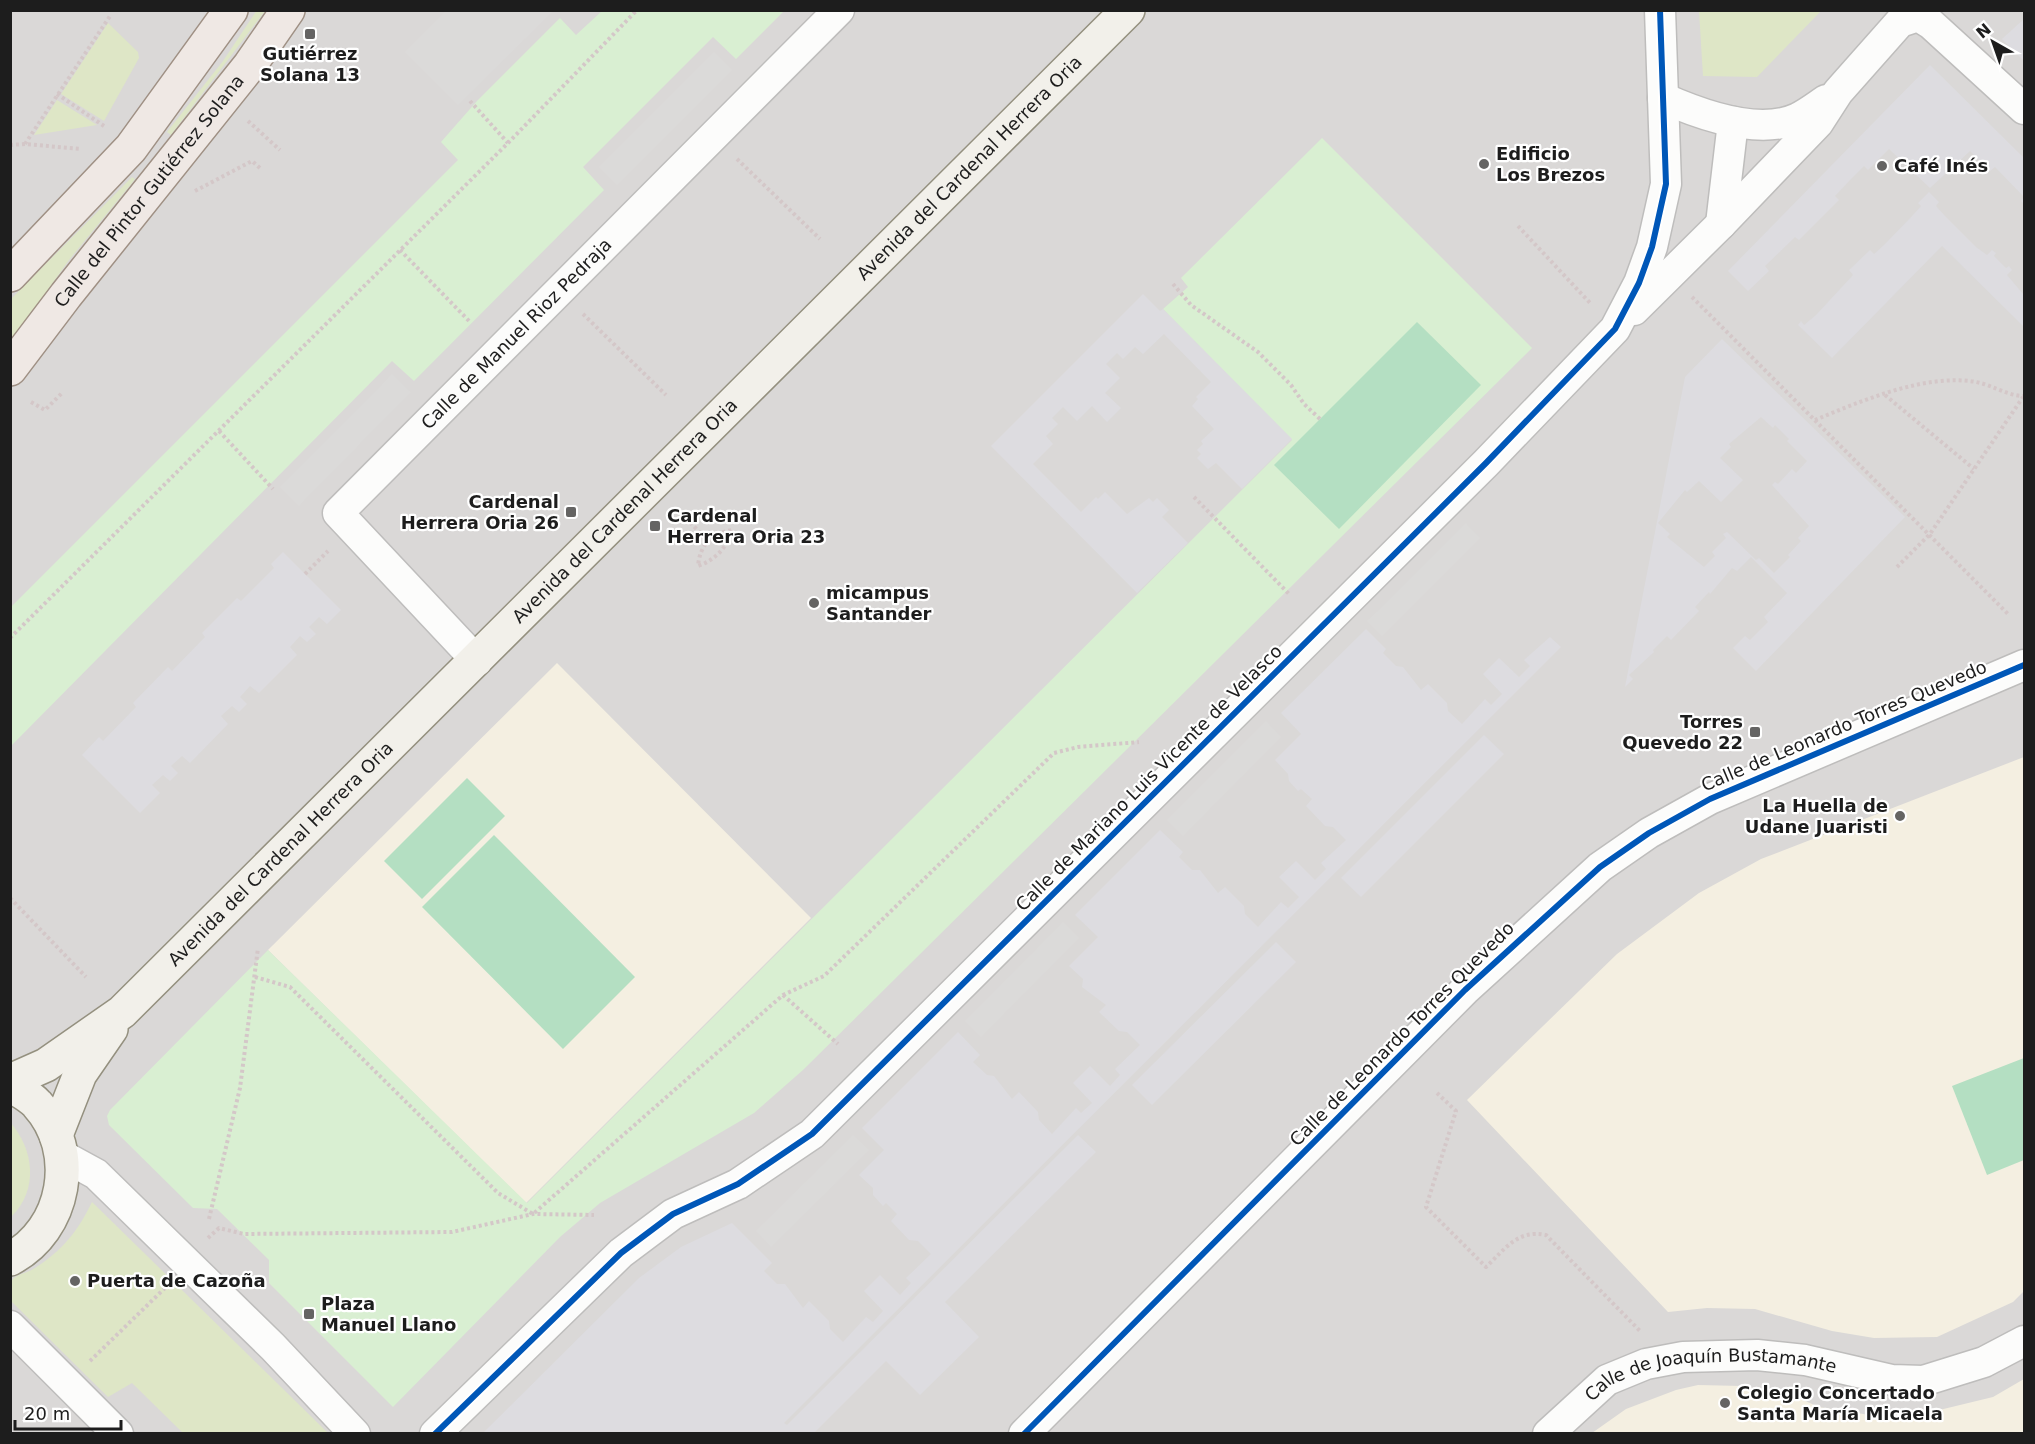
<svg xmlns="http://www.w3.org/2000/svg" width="2035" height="1444" font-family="'DejaVu Sans',sans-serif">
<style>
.residential{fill:#dad8d7}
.education{fill:#f4efe1}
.grass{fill:#dee6c6}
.park{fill:#d9efd2}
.pitch{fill:#b4dfc2}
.parking{fill:#dbdad9}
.plaza{fill:#dddce0;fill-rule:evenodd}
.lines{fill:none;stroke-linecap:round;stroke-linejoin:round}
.minor-casing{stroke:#bebdbc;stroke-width:33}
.secondary-casing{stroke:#94907f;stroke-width:36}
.primary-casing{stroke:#9f9084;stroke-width:36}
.path{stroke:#d4c7c8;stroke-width:4;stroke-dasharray:3 3;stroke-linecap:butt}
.minor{stroke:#fcfcfb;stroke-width:30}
.secondary{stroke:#f2f0ea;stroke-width:33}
.primary{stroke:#efe8e4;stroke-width:33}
.cycleway-casing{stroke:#fff;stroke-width:10}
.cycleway{stroke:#0057b8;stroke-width:6}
.poi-dot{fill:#656463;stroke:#fff;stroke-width:2}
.labels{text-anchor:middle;stroke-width:4.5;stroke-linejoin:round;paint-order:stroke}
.poi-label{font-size:18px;font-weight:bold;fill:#1d1d1d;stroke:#fff;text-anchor:start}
.street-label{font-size:18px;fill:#1d1d1d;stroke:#fff}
</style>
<rect width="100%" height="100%" fill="#ebe8e5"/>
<rect class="residential" x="11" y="11" width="2013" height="1422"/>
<g class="education">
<polygon points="557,663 811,918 526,1203 268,950"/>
<polygon points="2024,757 2024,1291 2013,1302 1937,1337 1874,1338 1832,1331 1755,1309 1707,1308 1668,1312 1467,1100 1617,954 1699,893 1761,859"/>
<polygon points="2024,1379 2024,1433 1592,1433 1626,1409 1676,1390 1698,1385 1742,1386 1789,1394 1819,1407 1876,1416 1927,1413 1993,1397"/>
</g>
<g class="grass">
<polygon points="257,10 265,11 171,135 167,132 223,61"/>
<polygon points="1699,11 1699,10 1821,11 1757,77 1703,76"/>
<polygon points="108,23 138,52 139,58 104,121 61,94"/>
<polygon points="57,100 97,125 34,135"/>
<polygon points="132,177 135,179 132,183 69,260 11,342 11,299"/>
<path d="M10,1122C34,1149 39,1190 11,1217Z"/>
<path d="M92,1202L328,1433H183L132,1383L108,1397L11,1301C10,1294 8,1283 14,1278C19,1274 29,1272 35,1268C62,1251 78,1231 92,1202Z"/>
</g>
<g class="park">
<polygon points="602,11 784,11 736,59 713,37 583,167 604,190 414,381 392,361 11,746 11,607 458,160 441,142 477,101 560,18 576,35"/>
<polygon points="1322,138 1532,348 803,1070 754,1113 600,1203 560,1237 393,1407 269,1283 269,1260 217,1209 193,1208 109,1125 107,1116 110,1110 268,950 527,1203 1292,440 1163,309 1188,287 1181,278"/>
</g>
<g class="pitch">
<polygon points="1417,322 1481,385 1339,529 1274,465"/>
<polygon points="467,778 505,816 422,899 384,861"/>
<polygon points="494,835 635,977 563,1049 422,907"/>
<polygon points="2024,1058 2024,1160 1987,1175 1952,1086"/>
</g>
<g class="parking">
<polygon points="446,11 446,10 553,11 458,105 405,52"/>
<polygon points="714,52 732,70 617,185 599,167"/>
<polygon points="392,374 411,392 299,506 280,487"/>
<polygon points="1466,523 1480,538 1382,636 1367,621"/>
<polygon points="1266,721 1281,737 1183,836 1167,820"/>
<polygon points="1063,922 1079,938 981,1037 965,1021"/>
<polygon points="853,1135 869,1150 771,1247 756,1231"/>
</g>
<g class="plaza">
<polygon points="2024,19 2024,61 2002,39"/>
<polygon points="1930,65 2024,158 2024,204 2021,201 2024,197 1995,167 1990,171 1970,151 1930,188 1889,149 1868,170 1864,166 1850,180 1835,196 1839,200 1799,240 1795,237 1765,266 1769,271 1748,291 1728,271"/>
<polygon points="1929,192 1939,202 1936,206 1946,217 1976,247 1987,255 1992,250 1996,253 1994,256 2006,268 2009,266 2012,270 2007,275 2024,295 2024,327 1942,246 1832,358 1798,325 1801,321 1804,325 1816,315 1853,275 1849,270 1870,250 1874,254 1884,245 1913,215 1921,206 1918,203"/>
<polygon points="1143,294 1160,311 1163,309 1292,439 1242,489 1216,463 1208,469 1197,458 1201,454 1197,450 1203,444 1201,441 1214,429 1192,406 1198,399 1196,397 1211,382 1164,334 1143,354 1135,347 1123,359 1117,353 1106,364 1120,378 1105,393 1121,408 1107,422 1092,406 1077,421 1063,407 1052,418 1058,424 1046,436 1053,444 1033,464 1081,512 1096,497 1098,499 1105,492 1127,514 1149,498 1153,502 1157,498 1169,510 1162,517 1188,543 1137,593 991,446"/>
<path d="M1722,339L1905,517L1756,671L1733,648L1745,636L1750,640L1768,622L1764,617L1787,593L1751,557L1737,571L1732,568L1710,594L1709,592L1695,607L1699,611L1671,640L1667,636L1653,650L1654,652L1629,675L1633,679L1625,687L1685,377ZM1761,417L1773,428L1775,425L1789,439L1787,441L1807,461L1796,473L1792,469L1778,484L1775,482L1772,485L1809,526L1798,538L1801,541L1788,555L1790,557L1774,573L1759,558L1756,560L1727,532L1723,534L1726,538L1712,552L1715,556L1704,567L1667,537L1670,534L1658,523L1685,490L1687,492L1699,481L1721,502L1743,480L1720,458L1731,447L1729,444Z"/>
<polygon points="283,552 341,610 327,624 319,617 309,627 316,634 307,642 300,636 290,647 297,655 259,693 250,686 240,697 247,704 239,712 232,706 221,716 228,724 190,763 182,756 171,766 178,773 170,781 163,775 152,785 160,793 140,813 82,755 99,737 103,741 136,707 133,703 168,667 172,671 205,637 202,633 237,598 241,601 274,568 271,564"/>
<polygon points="1366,629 1386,649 1383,653 1396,666 1403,667 1421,690 1428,684 1447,703 1448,711 1462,724 1485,699 1491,705 1502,694 1483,674 1499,658 1519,677 1530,666 1524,660 1550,637 1561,647 784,1423 787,1425 1078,1135 1096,1152 945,1302 979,1337 920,1395 886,1361 814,1433 483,1433 639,1278 681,1247 732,1223 772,1263 764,1271 777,1284 785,1284 803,1308 809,1301 829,1321 830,1329 843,1342 866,1317 873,1322 883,1311 864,1291 880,1275 900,1295 911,1283 906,1278 931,1254 918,1241 909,1240 891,1221 897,1214 886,1203 883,1206 873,1195 873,1188 859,1175 884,1150 862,1128 958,1032 980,1055 973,1062 987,1075 994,1076 1012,1099 1019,1092 1038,1112 1039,1120 1052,1134 1076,1108 1081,1113 1092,1103 1073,1083 1090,1066 1110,1086 1120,1075 1115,1069 1140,1045 1127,1032 1119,1031 1099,1012 1106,1005 1082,987 1083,979 1069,966 1098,937 1075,915 1160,830 1183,852 1179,857 1192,870 1200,870 1218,893 1225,887 1244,906 1245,914 1258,927 1281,902 1288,908 1299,897 1279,877 1296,861 1315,880 1326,869 1321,863 1346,840 1333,827 1325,826 1306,806 1312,799 1301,789 1298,791 1289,781 1288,774 1275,760 1301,734 1281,713"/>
<polygon points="1484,735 1504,754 1361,897 1341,878"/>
<polygon points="1276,942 1296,962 1152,1105 1132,1085"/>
</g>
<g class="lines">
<defs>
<g id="minor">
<path d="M1663,98C1699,114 1759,136 1798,118C1808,113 1817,106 1826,100"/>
<polyline points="1721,224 1733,122"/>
<polyline points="1634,310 1721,224 1818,123 1838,92 1900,22 1918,16 1931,24 2024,109"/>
<path id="s1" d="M477,661L338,513L839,10"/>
<polyline points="63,1156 96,1174 273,1347 355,1434"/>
<polyline points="10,1326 118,1434"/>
<polyline points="435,1434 621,1253 673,1214 738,1184 812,1134 1486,463 1615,329 1639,283 1652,247 1666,184 1660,10"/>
<polyline points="1024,1434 1465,990 1600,867 1649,833 1710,799 2024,665"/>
<path id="s2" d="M1548,1434L1607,1380L1646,1364L1683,1357L1757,1355L1805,1360L1892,1380L1923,1381L1984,1362L2024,1341"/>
</g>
<g id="secondary">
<path id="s3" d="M10,1081L46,1065L122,1012L1128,10"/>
<path d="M10,1085C19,1091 30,1096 37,1104C80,1151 66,1230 10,1259"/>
<polyline points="56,1135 80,1074 111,1029"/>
</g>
<g id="primary">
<polyline points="10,275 131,148 231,10"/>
<path id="s4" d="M10,369L66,295L250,65L288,10"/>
</g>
</defs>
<use href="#minor" class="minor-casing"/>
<use href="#secondary" class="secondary-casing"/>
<use href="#primary" class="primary-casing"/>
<g class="path">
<polyline points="57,94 104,126"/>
<polyline points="470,101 508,143"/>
<polyline points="248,121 280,150"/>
<polyline points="25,144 110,16"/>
<polyline points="10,145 25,144 81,149"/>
<polyline points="737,159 820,239"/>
<polyline points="195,191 252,161 261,169"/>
<polyline points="1518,226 1591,304"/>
<polyline points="400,250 471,323"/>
<polyline points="1173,284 1191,305 1258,352 1291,385 1304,404 1320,419"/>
<polyline points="1692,297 2009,615"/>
<polyline points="583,314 666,395"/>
<polyline points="1885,395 1974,469"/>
<polyline points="31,402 45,410 63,392"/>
<path d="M1815,420C1861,401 1926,373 1976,382C1992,385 2008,396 2024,396"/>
<polyline points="219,431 273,489"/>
<polyline points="1194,497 1290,595"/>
<polyline points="686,518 708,541"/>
<path d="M732,530C727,548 715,560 698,566C700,545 711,533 732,530Z"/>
<polyline points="1897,567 1930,534 2023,397"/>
<polyline points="305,574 328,551"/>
<polyline points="10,638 508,143 637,10"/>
<polyline points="10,898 86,977"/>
<polyline points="255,977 290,987 498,1193 533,1214 783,995 824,976 1054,753 1078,747 1139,742"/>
<polyline points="783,995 838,1044"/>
<path d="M1437,1093L1456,1111L1426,1207L1486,1267C1505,1249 1518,1229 1546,1235L1640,1331"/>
<polyline points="209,1219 240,1088 258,948"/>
<polyline points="208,1238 219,1228 244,1234 452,1232 533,1214 594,1215"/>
<polyline points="90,1361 166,1287"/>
</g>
<use href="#minor" class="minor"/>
<use href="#secondary" class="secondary"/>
<use href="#primary" class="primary"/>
<defs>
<g id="cycleway">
<polyline points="435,1434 621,1253 673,1214 738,1184 812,1134 1486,463 1615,329 1639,283 1652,247 1666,184 1660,10"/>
<polyline points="1024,1434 1465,990 1600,867 1649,833 1710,799 2024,665"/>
</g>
</defs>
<use href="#cycleway" class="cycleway-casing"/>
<use href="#cycleway" class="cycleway"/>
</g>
<g class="poi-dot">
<rect x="304" y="28" width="12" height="12" rx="3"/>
<circle cx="1484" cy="164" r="6"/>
<circle cx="1882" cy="166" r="6"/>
<rect x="565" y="506" width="12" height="12" rx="3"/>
<rect x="649" y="520" width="12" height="12" rx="3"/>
<circle cx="814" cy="603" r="6"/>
<rect x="1749" y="726" width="12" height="12" rx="3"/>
<circle cx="1900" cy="816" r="6"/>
<circle cx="75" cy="1281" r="6"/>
<rect x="303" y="1308" width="12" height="12" rx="3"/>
<circle cx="1725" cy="1403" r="6"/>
</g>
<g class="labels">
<g class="poi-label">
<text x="310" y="60" text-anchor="middle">Gutiérrez<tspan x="310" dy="21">Solana 13</tspan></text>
<text x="1496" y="160">Edificio<tspan x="1496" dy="21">Los Brezos</tspan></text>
<text x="1894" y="172">Café Inés</text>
<text x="559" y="508" text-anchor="end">Cardenal<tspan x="559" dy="21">Herrera Oria 26</tspan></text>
<text x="667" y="522">Cardenal<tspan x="667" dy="21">Herrera Oria 23</tspan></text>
<text x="826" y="599">micampus<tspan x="826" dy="21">Santander</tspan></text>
<text x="1743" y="728" text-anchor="end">Torres<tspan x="1743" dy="21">Quevedo 22</tspan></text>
<text x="1888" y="812" text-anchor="end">La Huella de<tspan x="1888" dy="21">Udane Juaristi</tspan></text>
<text x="87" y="1287">Puerta de Cazoña</text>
<text x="321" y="1310">Plaza<tspan x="321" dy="21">Manuel Llano</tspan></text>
<text x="1737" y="1399">Colegio Concertado<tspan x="1737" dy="21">Santa María Micaela</tspan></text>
</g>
<g class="street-label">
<text dy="6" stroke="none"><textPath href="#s3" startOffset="1328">Avenida del Cardenal Herrera Oria</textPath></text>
<text dy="6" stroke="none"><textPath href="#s4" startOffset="226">Calle del Pintor Gutiérrez Solana</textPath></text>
<text dy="6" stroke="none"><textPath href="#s1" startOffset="456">Calle de Manuel Rioz Pedraja</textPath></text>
<text dy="6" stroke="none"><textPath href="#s3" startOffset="842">Avenida del Cardenal Herrera Oria</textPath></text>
<text transform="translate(1844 726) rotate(-23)" y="6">Calle de Leonardo Torres Quevedo</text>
<text transform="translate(1149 778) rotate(-45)" y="6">Calle de Mariano Luis Vicente de Velasco</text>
<text dy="6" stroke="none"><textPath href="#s3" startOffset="356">Avenida del Cardenal Herrera Oria</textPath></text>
<text transform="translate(1402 1034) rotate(-45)" y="6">Calle de Leonardo Torres Quevedo</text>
<text dy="6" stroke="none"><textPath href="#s2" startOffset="184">Calle de Joaquín Bustamante</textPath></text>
</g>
</g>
<rect width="2035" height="1444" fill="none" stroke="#1d1d1d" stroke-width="24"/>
<g transform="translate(1993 42) rotate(320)" stroke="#ffffff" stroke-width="4.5" paint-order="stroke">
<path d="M0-4.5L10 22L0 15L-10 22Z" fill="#1d1d1d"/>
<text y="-9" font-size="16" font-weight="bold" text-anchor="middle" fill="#1d1d1d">N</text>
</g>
<path d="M15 1420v9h106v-9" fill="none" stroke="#1d1d1d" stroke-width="3"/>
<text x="24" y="1420" font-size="18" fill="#1d1d1d" stroke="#ffffff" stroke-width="4.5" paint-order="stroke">20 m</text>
</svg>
